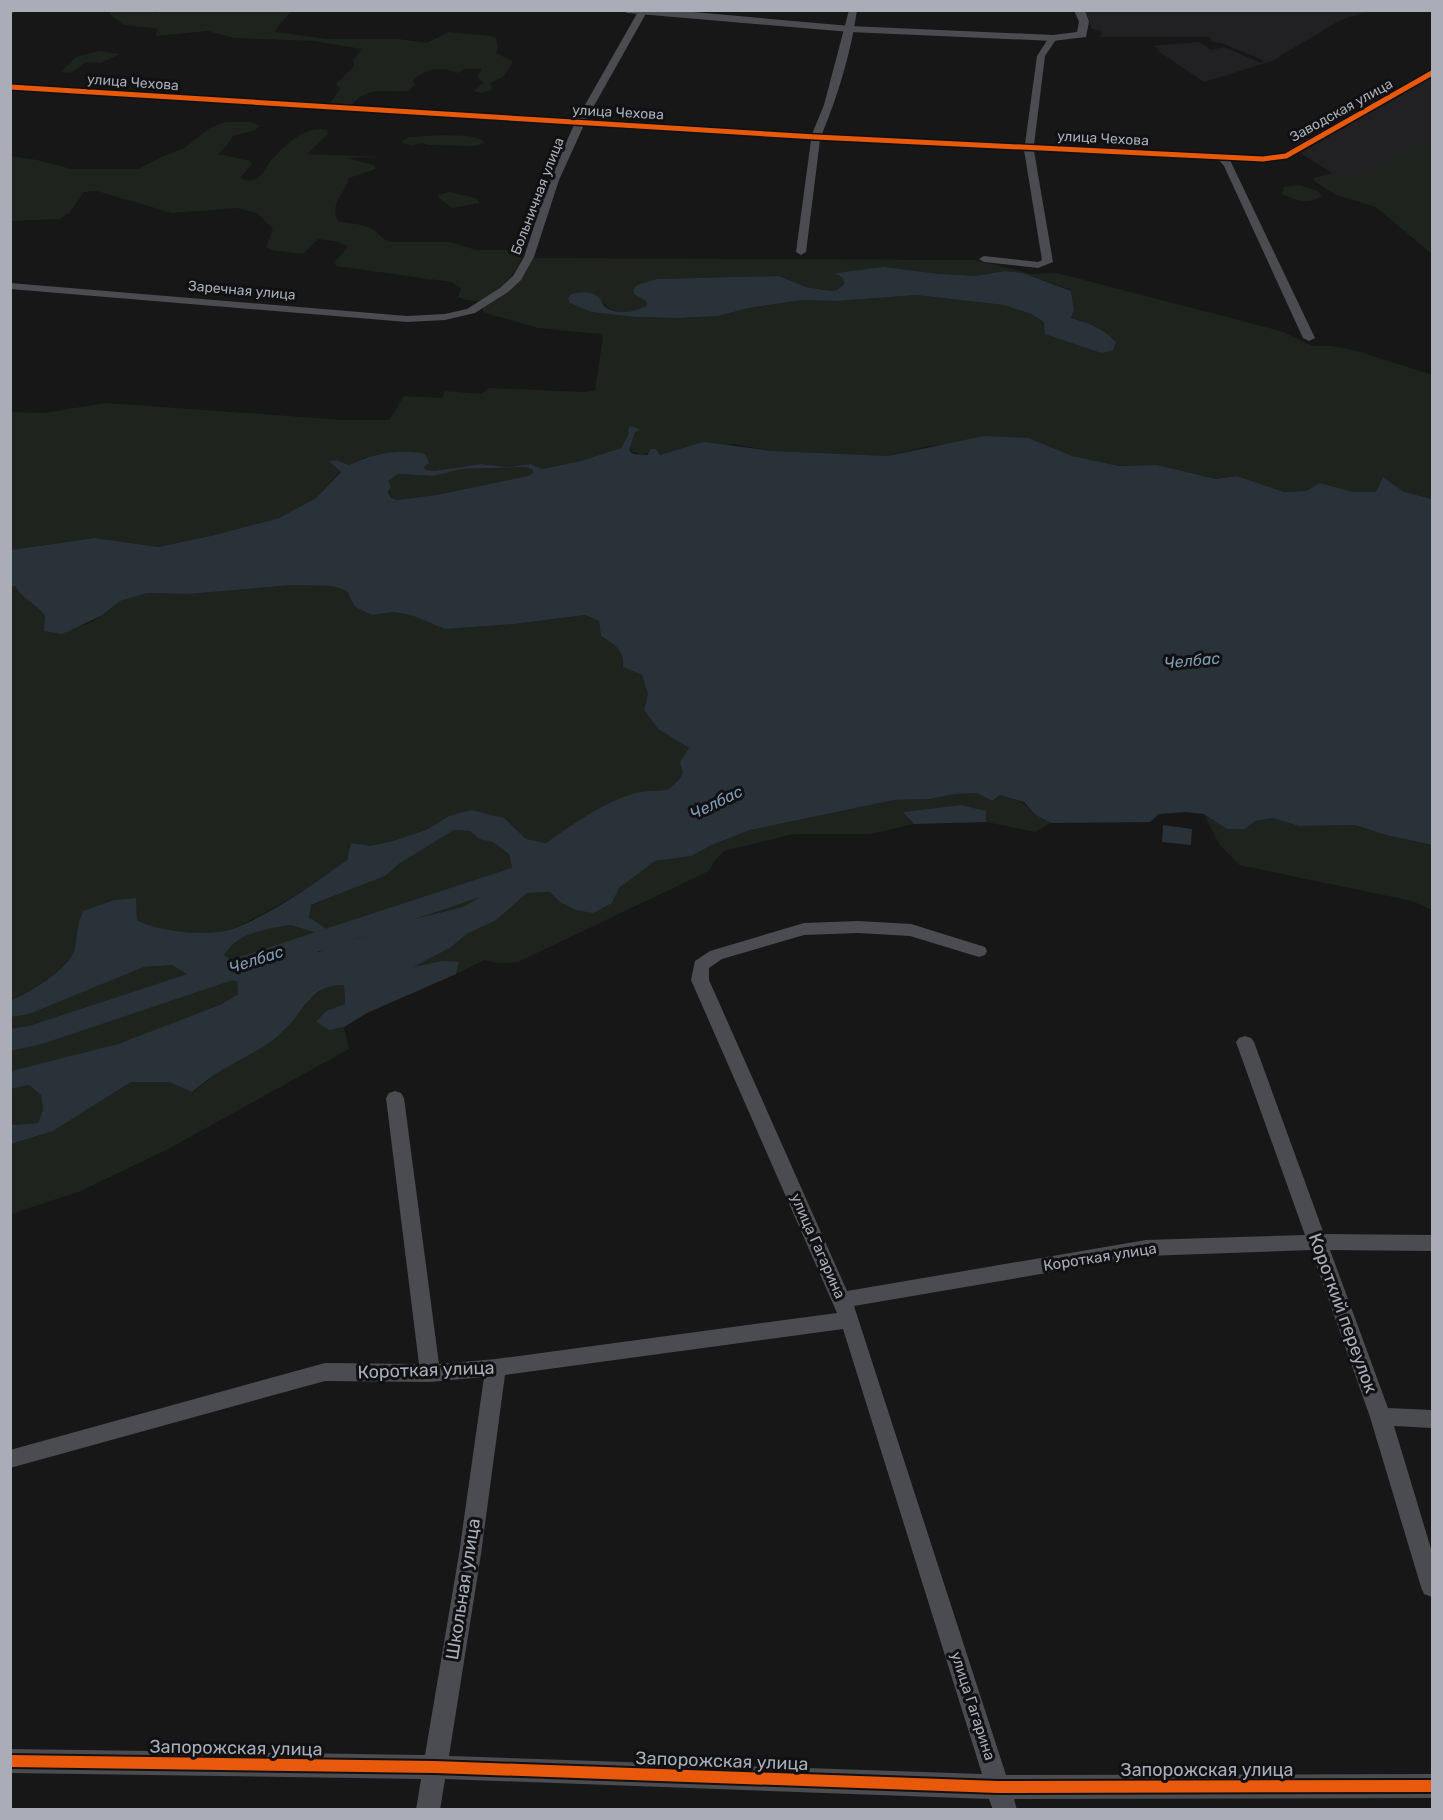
<svg xmlns="http://www.w3.org/2000/svg" width="1443" height="1820" font-family="Rubik,sans-serif">
<style>
.built{fill:#212123}
.green{fill:#1d241e;fill-rule:evenodd}
.water{fill:#2a3239;fill-rule:evenodd}
.lines{fill:none;stroke-linecap:round;stroke-linejoin:round}
.river{fill:#2a3239;fill-rule:evenodd}
.minor{fill:#4b4c50;fill-rule:evenodd}
.tertiary{fill:#4b4c50;fill-rule:evenodd}
.cycleway-far1-casing{stroke:#111113;stroke-width:8}
.cycleway-casing{stroke:#111113;stroke-width:16}
.cycleway-far1{stroke:#e8590c;stroke-width:5}
.cycleway{stroke:#e8590c;stroke-width:12}
.labels{text-anchor:middle;stroke-width:6;stroke-linejoin:round;paint-order:stroke}
.far-street-label{font-size:14px;fill:#a8adb8;stroke:#111113}
.street-label{font-size:15px;fill:#a8adb8;stroke:#111113}
.water-label{font-size:16px;font-style:italic;fill:#7f9bb3;stroke:#111113}
.near-street-label{font-size:18px;fill:#a8adb8;stroke:#111113}
</style>
<rect width="100%" height="100%" fill="#171717"/>
<g class="built">
<polygon points="1086,11 1086,10 1367,11 1339,21 1272,61 1204,82 1158,51 1160,50 1153,46 1199,42 1211,50 1224,47 1261,63 1265,61 1222,43 1212,42 1210,37 1100,37 1102,31 1092,29"/>
<polygon points="1432,77 1432,137 1350,184 1300,153"/>
</g>
<g class="green">
<path d="M111,10L156,11L155,13L173,10L291,11L276,29L275,32L327,39H398L427,43L448,32L491,36L496,38L498,46L496,53L512,61V64L503,77L490,83L492,90L482,93L474,91L484,82L477,77L482,69H464L458,73C443,66 423,68 413,81L415,85L408,91C385,93 367,85 351,106L329,105L340,89L336,84L354,66L353,60L362,49L314,41L234,38L208,31L156,36L157,29L154,28L124,25L110,14Z"/>
<polygon points="99,51 120,54 101,63 86,62 71,73 61,72 76,57"/>
<path d="M225,122H251L260,126L255,130L233,136L226,147L218,154L250,161L252,164L240,178C244,180 249,181 254,180C262,177 265,168 270,162C284,146 304,125 327,130L328,134L307,154L383,157L346,158L374,165L375,169L349,178C345,194 329,203 338,221C349,224 362,223 372,229C381,234 381,240 392,242H450L476,250H524C521,267 500,295 482,300C475,302 464,300 458,297L461,288L451,282L336,266L335,262L348,246L339,242L318,239L303,254L271,250L266,247L273,229L257,213L237,208L172,213L97,191L84,192L69,213L59,219L11,221L10,156L37,160L71,169H138L166,155L183,149L210,128Z"/>
<path d="M444,135C457,136 477,134 485,143L475,146L427,145L422,143L411,146L401,142L409,137Z"/>
<polygon points="1432,137 1432,254 1376,207 1336,195 1314,181 1314,178 1332,173 1356,180"/>
<path d="M1299,185L1318,191L1322,196C1308,205 1296,201 1282,194L1284,187Z"/>
<polygon points="449,192 476,198 480,203 452,208 438,197 439,195"/>
<path d="M533,258L974,260L1032,274L1057,273L1281,331L1312,346H1332L1357,351L1432,375V499L1404,492L1383,478L1376,493L1353,492L1320,483L1306,491L1284,492L1237,476L1216,479L1157,465L1119,466L1072,456L1029,438L928,446L888,456L773,451L733,444L660,455L650,452L642,455L629,450L635,431L629,433L621,448L581,461L542,469L531,464L508,467L481,464L435,472L426,470L415,452L365,458L349,465L336,460L329,461L341,471L316,498L279,518L215,535L158,547L95,538L11,550V412L44,413L106,403L343,420H389L404,396L442,398L445,391L482,394L488,388L584,392L595,390L603,337L600,334L538,328L483,312V308C504,294 524,282 533,258ZM884,267L940,274L976,276L1004,271L1023,273L1071,290L1074,310L1071,318C1089,322 1103,328 1116,342L1101,353L1046,334L1044,322L1031,314L1004,305L916,295L837,301L802,300L749,308L718,316L680,318L635,317L591,312L570,303L568,298L580,292L600,298C607,314 634,316 647,305L646,301L635,295L658,279L779,276L806,287L830,291L837,290L844,284L843,278L836,275Z"/>
<polygon points="526,467 533,470 533,473 528,476 436,495 397,500 391,498 388,481 398,474 433,476 462,469"/>
<path d="M293,585L333,586L347,591L355,607L372,615L394,612L411,615L445,629L514,624L585,615L599,621L601,636C615,645 623,650 623,667L642,675L648,694L644,710L658,729L689,748L683,773L675,787L661,792L638,793L580,822L545,843L526,839L503,818L449,816L426,830L393,841L370,847L351,843C350,848 349,857 346,860C333,876 252,922 231,929C204,938 162,933 137,920L136,898L114,900L83,911C76,928 78,932 75,948C70,969 29,992 11,1000L10,586H15C23,600 36,603 46,616L44,631L88,624L101,616L120,601L147,593L188,594Z"/>
<path d="M977,793L992,801L1000,795C1022,798 1033,813 1051,823L1035,832L986,822L985,811L961,805L903,812L914,824L870,834H793L724,851L715,860L709,871L518,962L498,963L484,960L456,974L459,962L410,968L450,948L468,933L495,921L527,893L550,892L560,902L612,903L619,888L655,861L691,856L714,844L750,830L894,800L930,799L954,794Z"/>
<polygon points="1204,814 1227,829 1245,829 1255,821 1273,818 1299,826 1355,825 1386,835 1432,845 1432,910 1412,901 1239,865 1219,844"/>
<polygon points="454,830 470,831 479,839 493,841 509,854 514,871 500,885 463,907 394,924 356,939 328,930 309,917 310,906 385,876 400,863"/>
<path d="M291,925L323,935L331,946L319,952L301,950C277,969 250,976 224,955C240,932 265,929 291,925Z"/>
<polygon points="172,965 190,976 237,981 238,994 222,1004 118,1044 11,1071 11,1017 29,1014 144,967"/>
<polygon points="329,985 344,985 345,1004 326,1011 330,1030 344,1027 349,1049 168,1149 81,1191 11,1214 11,1144 53,1131 131,1082 169,1082 193,1092 221,1070 254,1053 282,1032 310,999"/>
<polygon points="29,1085 41,1095 43,1110 38,1123 15,1125 11,1124 10,1089"/>
</g>
<g class="water">
<path d="M884,267L940,274L976,276L1004,271L1023,273L1071,291L1074,310L1071,318C1089,323 1103,328 1116,342L1113,350L1101,353L1045,334L1044,322L1031,314L1004,305L916,295L837,301L802,300L749,308L718,316L680,318L635,317L591,312L570,303L568,298L571,294C580,292 592,290 599,298C602,300 602,303 604,306C614,315 637,313 647,305L646,301L635,295L633,290L637,285L658,279L779,276L806,287L830,291L837,290L844,284L843,278L835,274L837,273Z"/>
<path d="M630,426L640,429L635,432L629,450L633,454L647,455L651,449H656L660,455L703,442L773,451L888,456L984,436L1029,438L1072,456L1119,466L1157,465L1216,479L1237,476L1284,492L1306,491L1320,483L1353,492H1376L1383,477L1404,492L1432,499V845L1386,835L1355,825L1299,826L1273,818L1255,821L1245,829H1227L1204,814L1185,812L1159,814L1150,822L1051,823L1036,815L1024,802L1000,795L992,801L977,793L954,794L930,799L894,800L750,830L714,844L691,856L655,861L619,888L612,903L593,913L576,910L560,902L550,892L527,893L495,921L468,933L450,948L413,967L443,961L459,962L456,974L367,1013L344,1027L330,1030L316,1022L326,1011L345,1004L344,985C310,983 303,1014 281,1033C264,1049 243,1058 222,1070C212,1076 202,1084 192,1092L169,1082H131L53,1131L11,1144V1124L15,1125L38,1123L43,1110L41,1095L29,1085L11,1089V1071L118,1044L222,1004L238,994L237,981L190,976L172,965L144,967L29,1014L11,1017V1000C29,993 70,969 75,948C78,932 76,928 83,911L114,900L136,898L137,920C159,932 207,937 232,929C271,915 314,884 347,860L351,843L370,846L393,841L426,830L449,816L471,810L504,818L526,839L546,843C572,825 605,801 636,793C659,787 668,799 683,773L680,762L689,748L658,729L644,710L648,694L642,675L623,667C624,650 615,645 601,636L599,621L585,615L514,624L445,629L411,615L394,612L372,615L355,607L347,591L333,586L293,585L188,594L147,593L120,601L101,616L62,634L44,631L45,616C36,603 23,600 15,586H11V550L95,538L158,547L215,535L279,518L316,498L341,472L329,461L336,460L349,465C372,454 400,448 425,454L429,463L424,467L426,470L435,471L481,464L508,467L531,464L542,469L581,461L621,448L629,433L628,430ZM526,467L533,470V473L528,476L436,495L397,500L391,498L388,492L391,486L388,481L398,474L433,476L462,469ZM454,830L470,831L479,839L493,842L509,854L513,871L500,885L463,907L394,924L356,939L328,930L309,917L311,905L385,876L400,863ZM291,925L323,935L331,946L319,952L301,950C277,969 249,976 224,955C239,932 266,929 291,925Z"/>
<polygon points="961,805 986,811 986,822 914,824 903,812"/>
<polygon points="1163,825 1192,829 1191,845 1162,842"/>
</g>
<g class="lines">
<polygon class="river" points="542,858 552,861 556,867 552,873 42,1044 10,1051 10,1029 29,1026"/>
<g class="minor">
<polygon points="10,10 16,10 10,15"/>
<path d="M639,10H648L586,120L812,134L824,105L849,10H857C851,53 838,95 822,134L1025,144L1037,56L1050,36L1053,35L1057,38L1045,56L1034,145L1263,156L1283,153L1429,71L1432,70V76L1289,158L1263,162L1230,160L1315,338L1309,341L1303,338L1224,166L1219,160L1034,151L1053,262L1038,268L984,262L979,259L984,256L1038,262L1042,260L1024,150L820,140L806,252L801,255L796,252L811,140L584,125L559,180L534,257L521,280L508,292L475,313L445,320L407,322L10,289V283L407,316L445,314L467,309L500,288L513,276L524,257L549,180L574,125L10,90V84L577,119Z"/>
<path d="M858,921L911,924L985,947L987,951L985,955L979,957L910,936L858,933L804,935L722,959L709,968V980L847,1291L1146,1240L1305,1235L1236,1042L1239,1038L1245,1036L1251,1038L1254,1042L1324,1234L1432,1235V1251L1330,1250L1388,1408L1432,1410V1428L1394,1426L1432,1552V1597L1424,1594L1421,1587L1370,1417L1311,1250L1146,1256L854,1306L1006,1775L1432,1774V1798L1014,1799L1017,1810H993L989,1799L445,1779L440,1810H416L421,1779L10,1773V1749L425,1755L459,1554L484,1377L430,1382L325,1381L10,1468V1450L325,1363L419,1364L386,1098L389,1093L395,1091L401,1093L404,1098L439,1364L496,1359L837,1313L691,980L695,961L710,951L804,923ZM843,1329L982,1774L449,1756L481,1554L505,1375Z"/>
</g>
<polygon class="tertiary" points="622,10 671,10 850,26 1053,35 1077,32 1079,22 1074,10 1085,10 1089,22 1086,37 1053,41 850,32 627,13"/>
<defs>
<polyline id="cycleway-far1" points="10,87 816,137 1263,159 1286,156 1432,73"/>
<polyline id="cycleway" points="10,1761 435,1767 998,1787 1432,1786"/>
</defs>
<use href="#cycleway-far1" class="cycleway-far1-casing"/>
<use href="#cycleway" class="cycleway-casing"/>
<use href="#cycleway-far1" class="cycleway-far1"/>
<use href="#cycleway" class="cycleway"/>
</g>
<g class="labels">
<g class="far-street-label">
<text transform="translate(133 82) rotate(4)" y="5">улица Чехова</text>
<text transform="translate(1341 110) rotate(-29)" y="5">Заводская улица</text>
<text transform="translate(618 112) rotate(3)" y="5">улица Чехова</text>
<text transform="translate(1103 138) rotate(3)" y="5">улица Чехова</text>
<text transform="translate(537 196) rotate(-69)" y="5">Больничная улица</text>
<text transform="translate(242 290) rotate(5)" y="5">Заречная улица</text>
</g>
<g class="street-label">
<text transform="translate(818 1246) rotate(66)" y="5">улица Гагарина</text>
<text transform="translate(1100 1257) rotate(-9)" y="5">Короткая улица</text>
<text transform="translate(973 1706) rotate(72)" y="5">улица Гагарина</text>
</g>
<g class="water-label">
<text transform="translate(1192 660) rotate(-5)" y="6">Челбас</text>
<text transform="translate(716 802) rotate(-26)" y="6">Челбас</text>
<text transform="translate(256 959) rotate(-18)" y="6">Челбас</text>
</g>
<g class="near-street-label">
<text transform="translate(1343 1313) rotate(70)" y="6">Короткий переулок</text>
<text transform="translate(426 1370) rotate(-2)" y="6">Короткая улица</text>
<text transform="translate(463 1589) rotate(-81)" y="6">Школьная улица</text>
<text transform="translate(236 1748) rotate(1)" y="6">Запорожская улица</text>
<text transform="translate(722 1761) rotate(2)" y="6">Запорожская улица</text>
<text x="1207" y="1776">Запорожская улица</text>
</g>
</g>
<rect width="1443" height="1820" fill="none" stroke="#a8adb8" stroke-width="24"/>
</svg>
